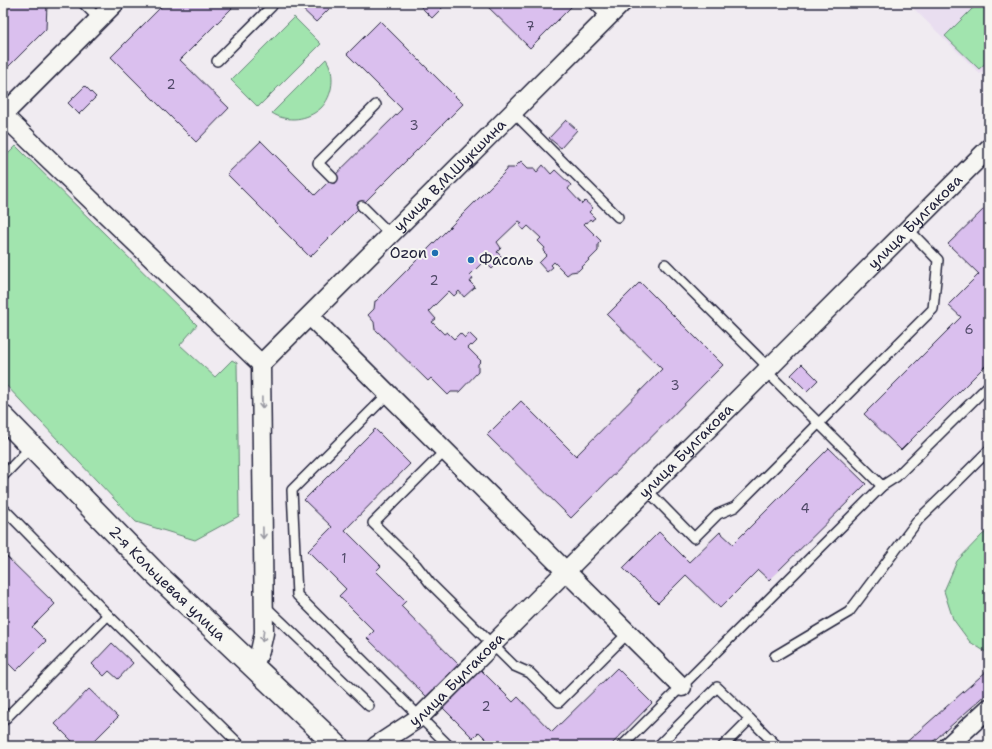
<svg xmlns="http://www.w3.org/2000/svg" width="992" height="749" font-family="'Shantell Sans',sans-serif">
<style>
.built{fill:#e9def0}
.green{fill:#a1e4ae;stroke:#628374}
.building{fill:#dabfee;stroke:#22223b}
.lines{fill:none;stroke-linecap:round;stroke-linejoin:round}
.lane-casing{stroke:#22223b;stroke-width:12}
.street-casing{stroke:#22223b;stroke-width:21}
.secondary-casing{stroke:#22223b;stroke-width:25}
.lane{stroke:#f6f6f2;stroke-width:9}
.street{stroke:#f6f6f2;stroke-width:18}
.secondary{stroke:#f6f6f2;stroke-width:22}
.oneway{stroke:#9797a0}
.poi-dot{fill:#1f6fb2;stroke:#f6f6f2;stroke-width:1.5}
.labels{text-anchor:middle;stroke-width:4;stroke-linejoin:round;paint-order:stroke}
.number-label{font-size:13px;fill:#504968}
.street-label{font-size:15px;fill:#22223b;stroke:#f6f6f2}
.poi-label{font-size:15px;fill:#22223b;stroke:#f6f6f2;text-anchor:end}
</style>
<rect width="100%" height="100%" fill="#f0ebf1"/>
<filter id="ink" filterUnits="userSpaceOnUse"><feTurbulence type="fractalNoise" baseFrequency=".025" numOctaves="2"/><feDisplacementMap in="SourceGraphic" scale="8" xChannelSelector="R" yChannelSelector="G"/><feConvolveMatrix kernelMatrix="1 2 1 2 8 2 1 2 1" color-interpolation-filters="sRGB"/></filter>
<g filter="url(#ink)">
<polygon class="built" points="908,3 989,3 989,65 980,74"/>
<g class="green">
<polygon points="978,3 989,3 989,60 979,69 945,36"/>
<polygon points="294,17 321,44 258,107 231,80"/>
<path d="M326,59C336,74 333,96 321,108C308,120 287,123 272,113Z"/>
<polygon points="16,146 197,325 180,345 215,377 232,360 237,363 239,516 195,540 136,522 3,382 3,159"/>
<polygon points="989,530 989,654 970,642 953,619 944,591 957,561 982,535"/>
</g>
<g class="building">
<polygon points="3,3 46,3 47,4 46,29 3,72 3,18 6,16 3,13"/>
<polygon points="165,3 237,3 180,60 229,108 196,142 111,57"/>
<polygon points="296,3 335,3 316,22"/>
<polygon points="417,3 440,3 444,6 432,18"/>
<polygon points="484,3 575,3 530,48"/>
<polygon points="380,21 463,104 310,257 227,174 261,141 315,195 402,109 347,54"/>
<polygon points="85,86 96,97 79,114 68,103"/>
<polygon points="566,120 577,130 561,148 549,138"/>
<polygon points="521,161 528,168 535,168 535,170 537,172 543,165 551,174 555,170 571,185 568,189 582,204 585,201 593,208 589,212 595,218 592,220 592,221 590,219 587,223 586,222 584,224 601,241 598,244 598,251 578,271 571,272 567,275 554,262 551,265 553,267 547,272 539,263 547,255 543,251 545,248 538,241 541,238 528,226 524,230 519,226 522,223 519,221 497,242 501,248 497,252 503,258 492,269 487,264 491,259 489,256 470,275 473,278 470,282 475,287 464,297 459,291 454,296 449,291 429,311 436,319 432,322 444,334 447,332 454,339 460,333 465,338 469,333 477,341 472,346 471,345 468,348 481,361 478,364 478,372 459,392 451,392 448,395 431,378 428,381 376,330 375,330 374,322 368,315 374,309 375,301 376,301 507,170 507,168 514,168"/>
<polygon points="985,208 989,212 989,340 986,343 989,345 989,362 901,450 864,414 961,317 948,305 979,274 948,244"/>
<polygon points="640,282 723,365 571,518 487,435 521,401 576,456 662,369 607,315"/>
<polygon points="802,364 818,380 807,391 791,375"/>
<polygon points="375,429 410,464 345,530 381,566 376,571 406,601 401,606 461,667 429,699 367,638 374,631 339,596 346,589 308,551 332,527 304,500"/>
<polygon points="829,448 866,484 769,580 758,570 720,608 686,575 658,603 623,568 659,532 689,562 720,532 733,544"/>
<polygon points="3,553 55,604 32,627 46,641 16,671 3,658 3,611 9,605 3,599"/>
<polygon points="112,643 133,663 118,679 109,671 104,676 92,664"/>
<polygon points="617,668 652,703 610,746 493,746 479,732 473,738 443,708 481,670 513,702 518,697 552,732"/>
<polygon points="989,669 989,692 928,746 902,746"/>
<polygon points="89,689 118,717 89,746 77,746 55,724"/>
</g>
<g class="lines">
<defs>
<g id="lane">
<polyline points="83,3 99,19"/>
<polyline points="593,3 608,18"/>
<polyline points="217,61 272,6 269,3"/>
<polyline points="513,112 618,217"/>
<polyline points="333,178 318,163 376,105"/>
<polyline points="362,206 391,235"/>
<polyline points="665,264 769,368"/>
<polyline points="766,371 882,486"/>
<polyline points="388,394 292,490 297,595 449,746"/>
<polyline points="445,451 373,523 416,565 430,583 514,666 530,673 559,702 628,633"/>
<polyline points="3,476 32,446"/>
<polyline points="647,490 694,538 718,514 735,507 933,309 938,260 908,229"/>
<polyline points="3,508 108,615 241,746"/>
<polyline points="265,606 369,706"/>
<polyline points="775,656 849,612 919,519 944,495 989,450"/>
<polyline points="3,721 108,615"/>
<polyline points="622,746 882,486 896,477 989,385"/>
<polyline points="658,746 717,687 750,719"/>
<polyline points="723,746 750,719 777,746"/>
</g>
<g id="street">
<path d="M3,115C90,198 175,281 261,364L264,633L260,651L253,667"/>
<polyline points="3,115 115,3"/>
<polyline points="310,316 682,687"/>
<path id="s1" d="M261,364L622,3"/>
<path id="s2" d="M376,746L420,717L989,148"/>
<polyline points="948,746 989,708"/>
</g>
<g id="secondary">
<path id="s3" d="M3,417L155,573L337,746"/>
</g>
</defs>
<use href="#lane" class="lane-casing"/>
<use href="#street" class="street-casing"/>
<use href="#secondary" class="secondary-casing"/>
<use href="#lane" class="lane"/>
<use href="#street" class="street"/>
<use href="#secondary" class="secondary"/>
</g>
<defs><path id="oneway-shaft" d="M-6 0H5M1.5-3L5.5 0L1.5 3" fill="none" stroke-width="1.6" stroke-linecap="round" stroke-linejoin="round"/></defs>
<g class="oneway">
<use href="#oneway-shaft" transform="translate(262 403) rotate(89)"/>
<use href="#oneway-shaft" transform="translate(263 533) rotate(89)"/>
<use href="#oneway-shaft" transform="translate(263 636) rotate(98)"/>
</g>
</g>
<g class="poi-dot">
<circle cx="435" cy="253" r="4"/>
<circle cx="471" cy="260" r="4"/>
</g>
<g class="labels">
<g class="number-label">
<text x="530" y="31">7</text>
<text x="171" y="89">2</text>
<text x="414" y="130">3</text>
<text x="434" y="285">2</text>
<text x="969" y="334">6</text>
<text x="675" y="390">3</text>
<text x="805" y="513">4</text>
<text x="344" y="563">1</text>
<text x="486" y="711">2</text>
</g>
<g class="street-label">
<text dy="5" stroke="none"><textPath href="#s1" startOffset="267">улица В.М.Шукшина</textPath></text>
<text dy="5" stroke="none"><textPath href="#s2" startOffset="753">улица Булгакова</textPath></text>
<text dy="5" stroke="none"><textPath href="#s2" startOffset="429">улица Булгакова</textPath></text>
<text dy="5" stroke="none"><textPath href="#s3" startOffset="234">2-я Кольцевая улица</textPath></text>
<text dy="5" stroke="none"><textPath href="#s2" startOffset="105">улица Булгакова</textPath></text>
</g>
<g class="poi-label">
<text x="427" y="258">Ozon</text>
<text x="479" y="265" text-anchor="start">Фасоль</text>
</g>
</g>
<rect width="992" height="749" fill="none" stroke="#f6f6f2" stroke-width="16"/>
<rect x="8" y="8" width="976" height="733" fill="none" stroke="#22223b" stroke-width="1.5" filter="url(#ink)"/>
</svg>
